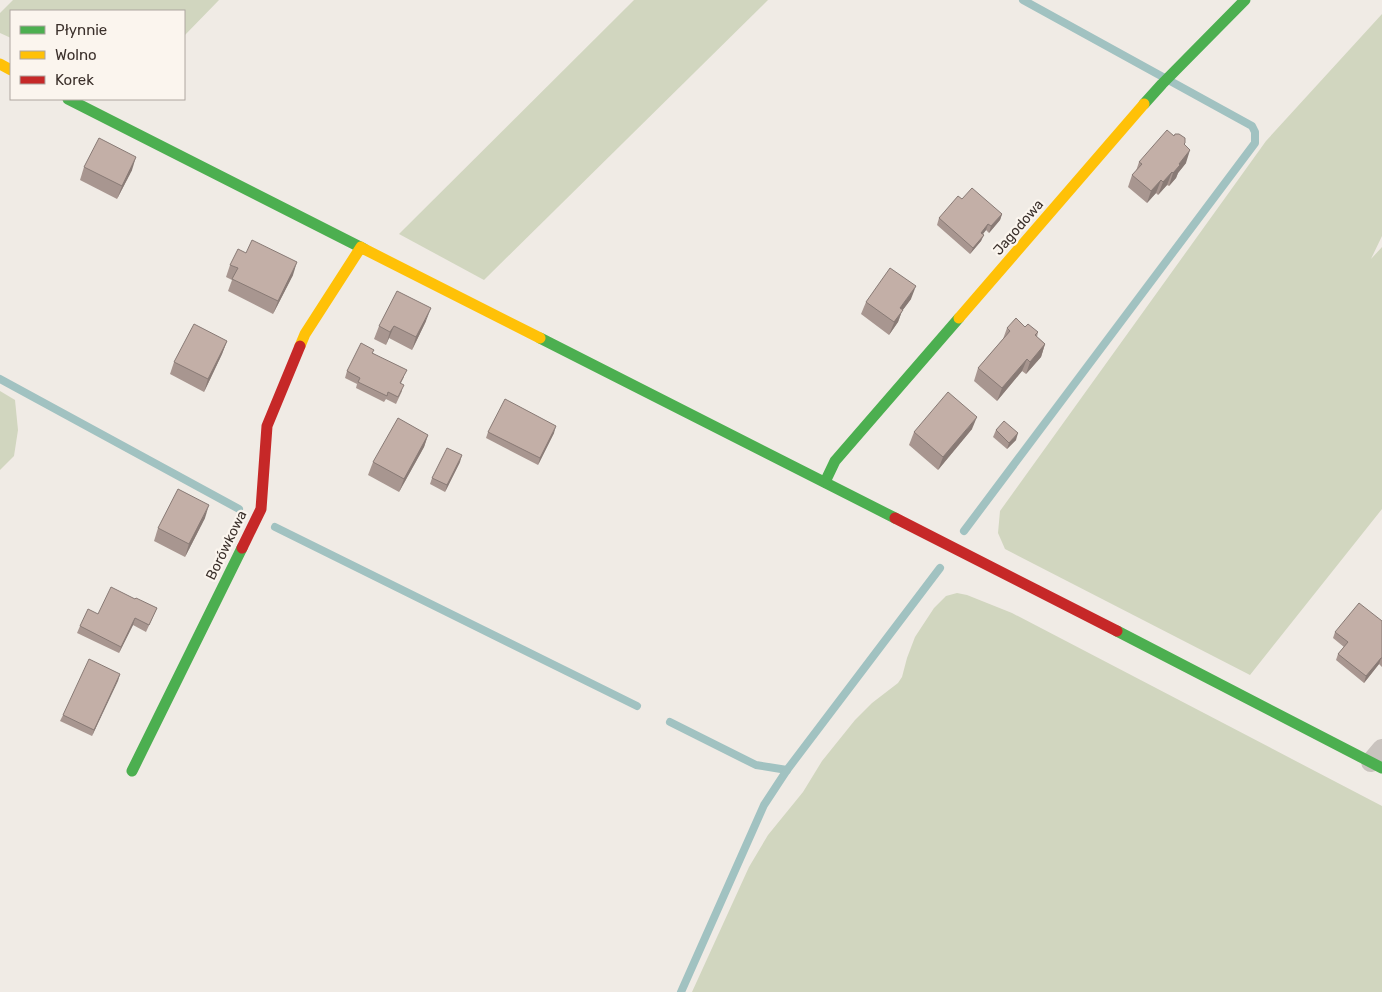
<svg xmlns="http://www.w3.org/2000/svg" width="1382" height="992" font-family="Rubik,sans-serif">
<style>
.green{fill:#d1d6bf}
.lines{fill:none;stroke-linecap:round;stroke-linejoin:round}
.stream{stroke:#a1c2c1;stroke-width:8}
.street{stroke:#c9c3be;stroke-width:20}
.fast{stroke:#4caf50;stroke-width:11}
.slow{stroke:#ffc107;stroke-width:11}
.jam{stroke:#c62828;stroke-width:11}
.wall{fill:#a89690}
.shaded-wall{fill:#887a75}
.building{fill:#c3afa7;stroke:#887a75}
.labels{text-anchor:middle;stroke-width:4.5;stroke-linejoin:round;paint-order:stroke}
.street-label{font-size:14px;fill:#3b302b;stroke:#fbf5ee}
</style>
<rect width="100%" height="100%" fill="#f0ebe5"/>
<g class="green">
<polygon points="13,0 219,0 184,36 184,11 11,11 11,38 0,33 0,13"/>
<polygon points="634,0 768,0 484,280 399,234"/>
<polygon points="1382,14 1382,236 1371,259 1382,247 1382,509 1250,675 1005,549 998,533 1000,511 1266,141"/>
<polygon points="0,391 15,400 18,430 14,456 0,470"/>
<polygon points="957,593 967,595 1012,613 1382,806 1382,992 692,992 749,867 768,835 803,792 822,761 855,720 872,703 898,683 902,677 907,658 915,637 934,608 946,596"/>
</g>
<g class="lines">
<g class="stream">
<polyline points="0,379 239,509"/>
<polyline points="275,527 637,706"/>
<polyline points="964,531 1255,143 1255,132 1252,126 1023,0"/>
<polyline points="670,722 756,765 787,770"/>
<polyline points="681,992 764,805 787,770 940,568"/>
</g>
<polyline class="street" points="1371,762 1382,749"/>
<g class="fast">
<polyline points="68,99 364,249"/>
<polyline points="1144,104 1162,84 1245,0"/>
<polyline points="540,338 895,518"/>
<polyline points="825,482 835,461 959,318"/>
<polyline points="1117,631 1382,768"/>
<polyline points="132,771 242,548"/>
</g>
<g class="slow">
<polyline points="0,64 11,70"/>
<polyline points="364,249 540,338"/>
<polyline points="959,318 1144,104"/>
<polyline points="300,346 305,334 361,247"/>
</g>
<g class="jam">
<polyline points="895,518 1117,631"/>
<polyline points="242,548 261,509 267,426 300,346"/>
</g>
</g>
<g class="wall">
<polygon points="1174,136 1185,143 1185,145 1186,163 1178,173 1176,178 1169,186 1167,185 1158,195 1156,193 1147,203 1128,187 1132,175 1136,171 1139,162"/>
<polygon points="84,167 132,170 117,199 80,180"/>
<polygon points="962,199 1002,214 1000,220 989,233 986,230 983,234 981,241 970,254 937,225 939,218"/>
<polygon points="230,265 293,275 273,314 228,291 232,280 226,277"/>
<polygon points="911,299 902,311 898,322 889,335 861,314 866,302"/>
<polygon points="426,321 412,350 389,338 386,345 374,339 379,326"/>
<polygon points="1025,327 1038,332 1037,337 1045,344 1041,357 1026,374 1022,371 997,401 974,381 978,368 1003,339 1007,328"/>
<polygon points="227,341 222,354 204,392 170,374 174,362"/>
<polygon points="373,353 404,377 401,383 402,391 396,404 386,399 384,402 356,388 357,384 345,378 347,371"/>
<polygon points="972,429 938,470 909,445 914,432"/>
<polygon points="996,430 1016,440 1007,449 993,437"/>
<polygon points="488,432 554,433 538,465 486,438"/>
<polygon points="428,435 424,447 399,492 368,475 373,462"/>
<polygon points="460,462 445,492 430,484 432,478"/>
<polygon points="205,518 185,557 154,541 158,528"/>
<polygon points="135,599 157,608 146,632 133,625 119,653 77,633 80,626 98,614"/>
<polygon points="1382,621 1382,667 1379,664 1364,683 1336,660 1338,654 1344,647 1333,638 1335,632"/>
<polygon points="120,674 92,736 60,721 63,715"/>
</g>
<g class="shaded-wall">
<polygon points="1190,150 1186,163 1178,173 1176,178 1169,186 1173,173 1179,164"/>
<polygon points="136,157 132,170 117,199 122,186"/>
<polygon points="1172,172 1167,185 1158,195 1163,182"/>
<polygon points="1161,180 1156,193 1147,203 1151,191"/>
<polygon points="1002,214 1000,220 989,233 991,226"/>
<polygon points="988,224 986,230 979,239 981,233"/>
<polygon points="984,235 981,241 970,254 973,248"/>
<polygon points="297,262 293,275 273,314 278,301"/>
<polygon points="916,286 911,299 902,311 898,322 889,335 900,308"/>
<polygon points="431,308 426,321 412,350 416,337"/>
<polygon points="394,326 389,338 386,345 390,332"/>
<polygon points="227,341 222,354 204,392 208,379"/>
<polygon points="1045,344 1041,357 1026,374 1030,362"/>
<polygon points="1027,359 1022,371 997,401 1002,388"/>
<polygon points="977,417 972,429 938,470 943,457"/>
<polygon points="556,426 554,433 538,465 540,458"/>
<polygon points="1018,433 1016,440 1007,449 1009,443"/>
<polygon points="428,435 424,447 399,492 404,479"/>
<polygon points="462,455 460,462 445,492 447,485"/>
<polygon points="209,505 205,518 185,557 189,544"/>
<polygon points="135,618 133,625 119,653 121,647"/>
<polygon points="1381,658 1379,664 1364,683 1366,676"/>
<polygon points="120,674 118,681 92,736 94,730"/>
</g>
<g class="building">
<polygon points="1167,130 1174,136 1175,134 1179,134 1185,138 1185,143 1184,144 1190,150 1179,164 1180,165 1173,173 1172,172 1163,182 1161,180 1151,191 1132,175 1142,164 1139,162"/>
<polygon points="99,138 136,157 122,186 84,167"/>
<polygon points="972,188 1002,214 991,226 988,224 981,233 984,235 973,248 939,218 958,196 962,199"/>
<polygon points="252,240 297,262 278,301 232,279 238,268 230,265 238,249 246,253"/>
<polygon points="890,268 916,286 900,308 903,310 894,322 866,302"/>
<polygon points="397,291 431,308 416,337 394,326 390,332 379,326"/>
<polygon points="1016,318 1025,327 1028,324 1038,332 1035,335 1045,344 1030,362 1027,359 1002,388 978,368 1010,331 1007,328"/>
<polygon points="194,324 227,341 208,379 174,362"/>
<polygon points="361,343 374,350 372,353 407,370 400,383 404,385 398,397 388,392 387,396 358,382 360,378 347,371"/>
<polygon points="948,392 977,417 943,457 914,432"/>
<polygon points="505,399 556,426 540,458 488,432"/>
<polygon points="398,418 428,435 404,479 373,462"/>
<polygon points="1004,421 1018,433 1009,443 996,430"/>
<polygon points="447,448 462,455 447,485 432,478"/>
<polygon points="178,489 209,505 189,544 158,528"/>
<polygon points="111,587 135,599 136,598 157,608 149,625 135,618 121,647 80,626 88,609 98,614"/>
<polygon points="1359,603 1382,621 1382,658 1381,658 1366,676 1338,654 1348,642 1335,632"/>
<polygon points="89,659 120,674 94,730 63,715"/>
</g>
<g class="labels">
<g class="street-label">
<text transform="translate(1018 227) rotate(-49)" y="5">Jagodowa</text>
<text transform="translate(226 545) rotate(-64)" y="5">Borówkowa</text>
</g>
</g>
<rect x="10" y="10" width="175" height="90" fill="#fbf5ee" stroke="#aea6a0"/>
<rect x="20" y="26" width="25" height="8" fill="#4caf50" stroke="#aea6a0"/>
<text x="55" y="35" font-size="15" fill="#3b302b">Płynnie</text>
<rect x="20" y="51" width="25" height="8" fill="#ffc107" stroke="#aea6a0"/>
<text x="55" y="60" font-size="15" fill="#3b302b">Wolno</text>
<rect x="20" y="76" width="25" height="8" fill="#c62828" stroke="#aea6a0"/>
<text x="55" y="85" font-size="15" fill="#3b302b">Korek</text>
</svg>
